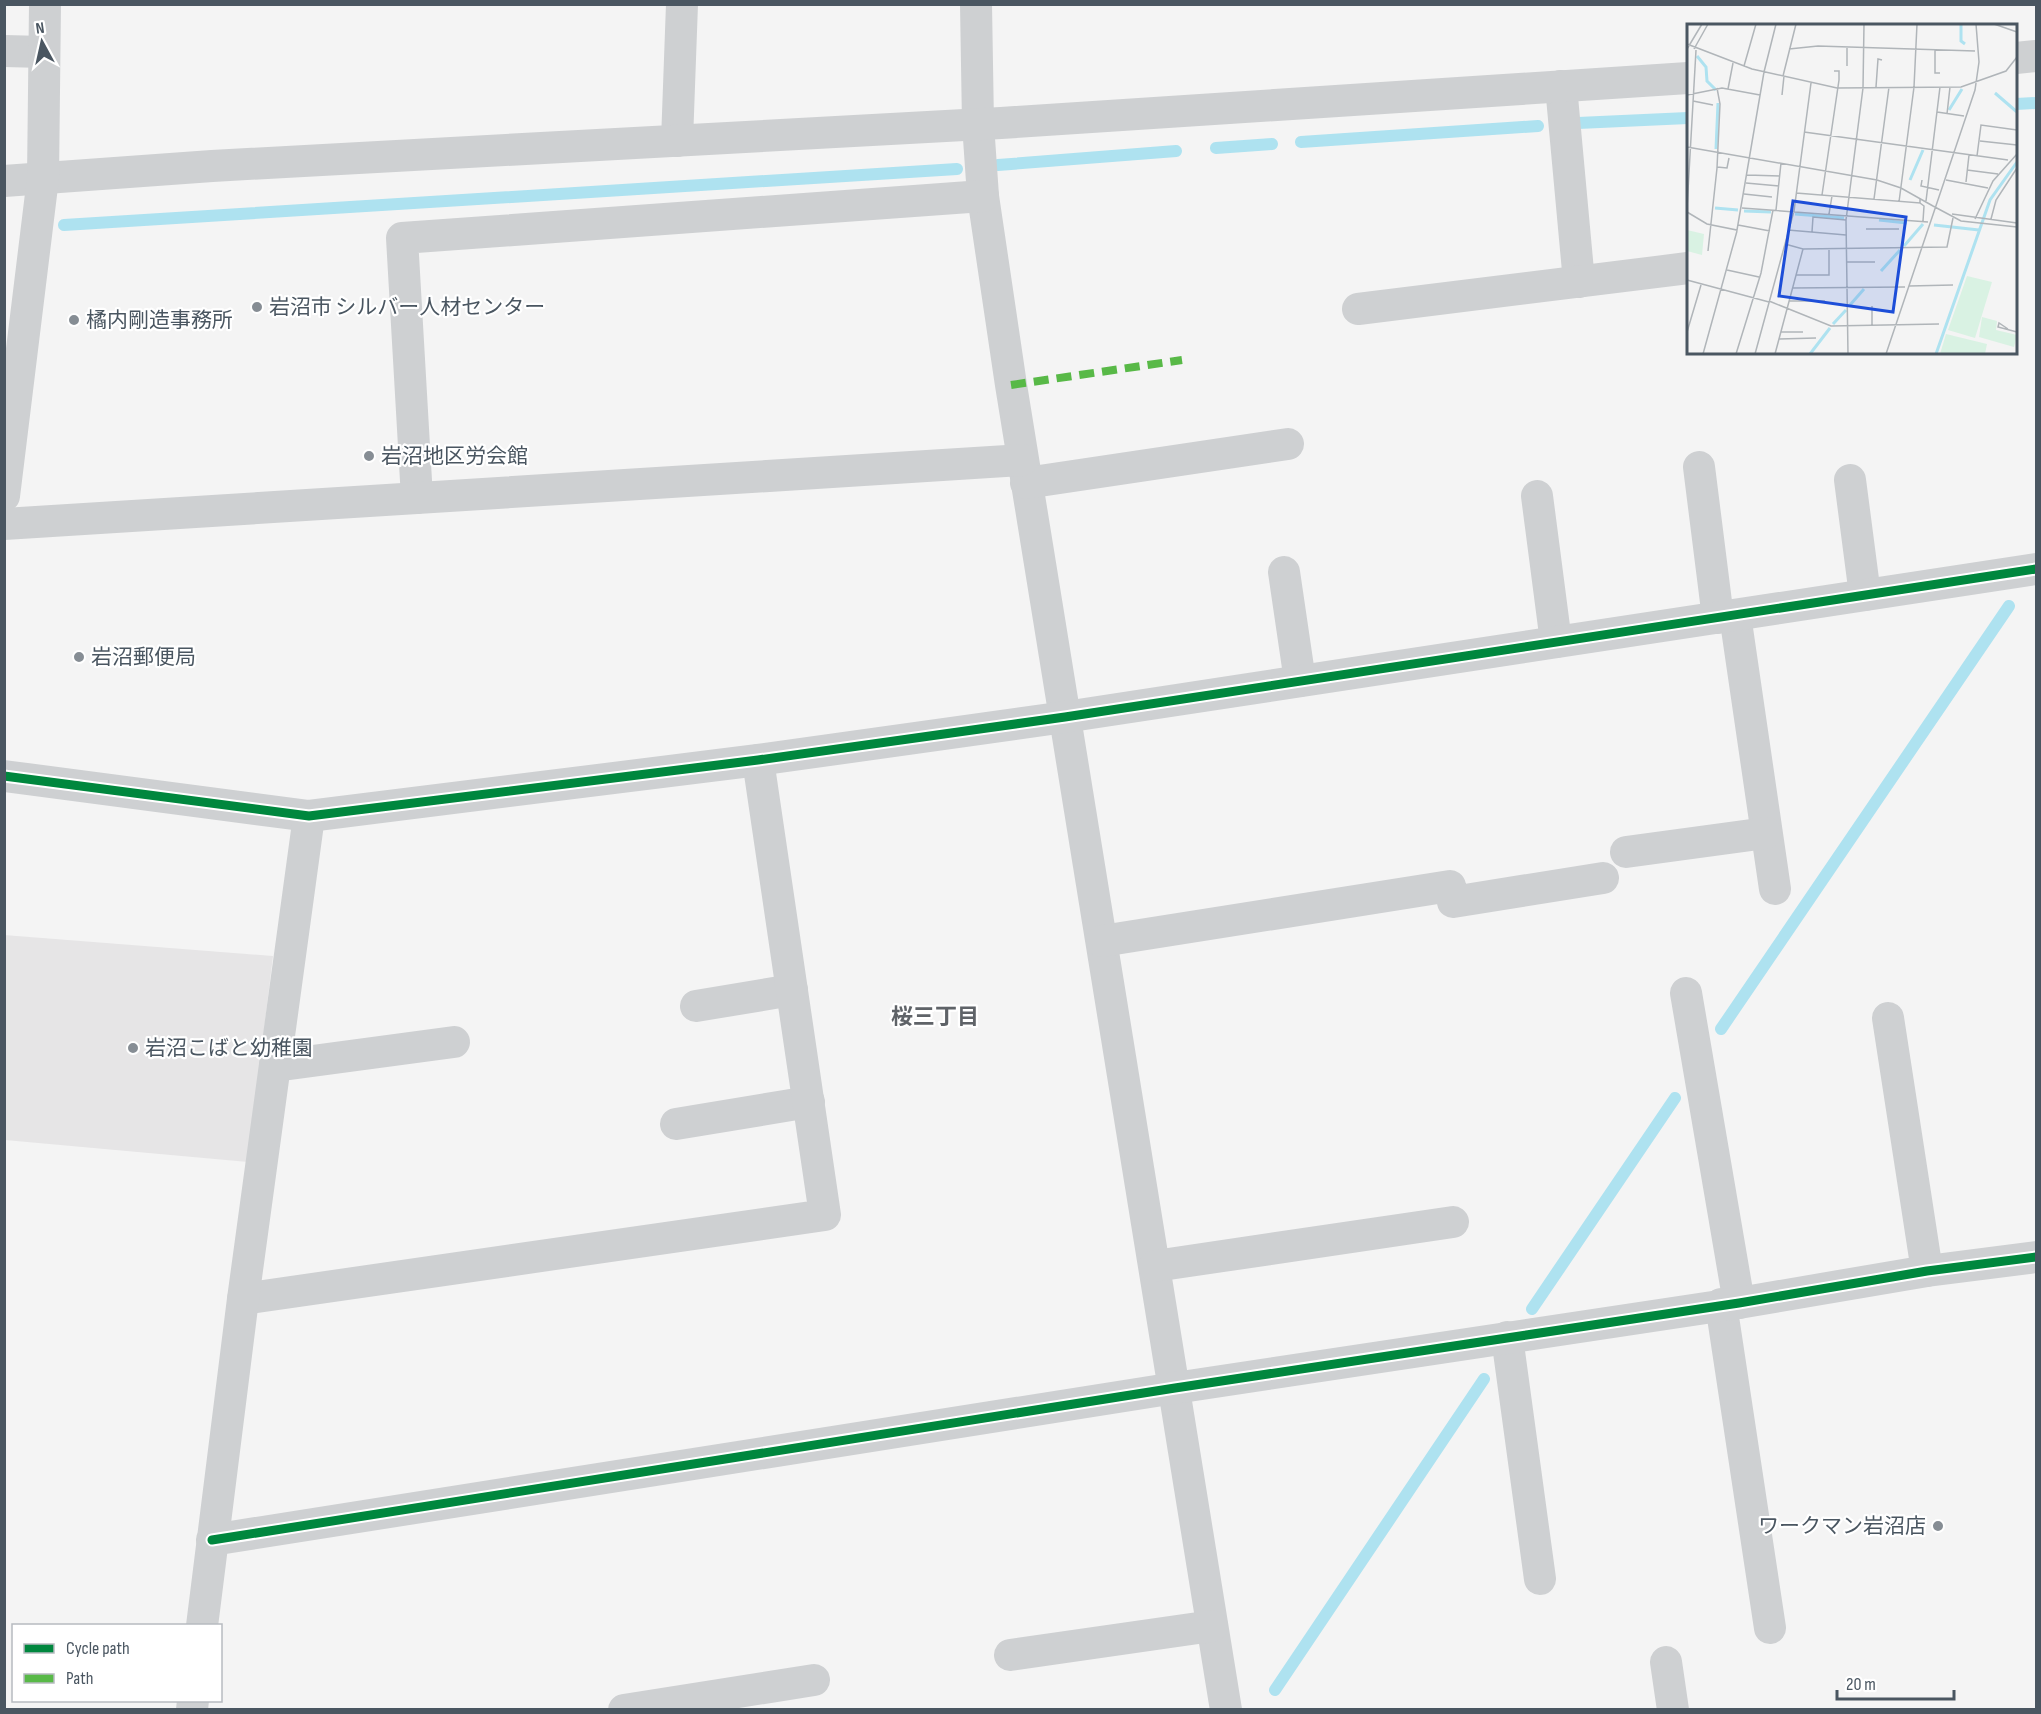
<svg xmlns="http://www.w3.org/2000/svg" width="2041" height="1714" font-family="'Sofia Sans Condensed','Noto Sans JP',sans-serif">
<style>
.education{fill:#e6e5e6}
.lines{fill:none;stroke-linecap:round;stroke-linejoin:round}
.stream{stroke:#aee2f0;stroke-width:12}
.street{stroke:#ced0d2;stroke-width:32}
.quiet{stroke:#58b947;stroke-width:8;stroke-dasharray:15 8;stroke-linecap:butt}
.cycleway-casing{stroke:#fff;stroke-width:13}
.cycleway{stroke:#00873e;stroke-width:9}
.poi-dot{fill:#868d94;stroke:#fff;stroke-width:2}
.labels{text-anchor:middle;stroke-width:4.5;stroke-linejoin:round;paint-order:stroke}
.poi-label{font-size:21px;fill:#4a5661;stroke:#fff;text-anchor:start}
.neighbourhood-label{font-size:22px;font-weight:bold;fill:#5f6368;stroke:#fff}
.inset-river{fill:none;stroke:#aee2f0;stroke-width:3}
.inset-road{fill:none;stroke:#b0b5b9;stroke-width:1.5}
.view{fill:#1d4ed8;fill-opacity:0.15;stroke:#1d4ed8;stroke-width:3}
.inset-edge{fill:none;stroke:#4a5661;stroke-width:3}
</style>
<rect width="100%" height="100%" fill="#f4f4f4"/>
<polygon class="education" points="4,935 273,956 248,1162 5,1140"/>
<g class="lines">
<g class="stream">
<polyline points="2016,104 2036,103"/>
<polyline points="1578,123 1688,118"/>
<polyline points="1301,142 1538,126"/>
<polyline points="1216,148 1272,144"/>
<polyline points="998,165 1176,151"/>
<polyline points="64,225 957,169"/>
<polyline points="1721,1029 2009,606"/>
<polyline points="1532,1309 1675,1098"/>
<polyline points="1275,1690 1484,1379"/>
</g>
<g class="street">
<polyline points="976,4 978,124 983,196 1011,385 1226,1710"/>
<polyline points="4,51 44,52"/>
<polyline points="2016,58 2036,56"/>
<polyline points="1561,86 1579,282"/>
<polyline points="677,141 682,4"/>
<polyline points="4,181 212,166 1001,123 1688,78"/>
<polyline points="1358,309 1688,268"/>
<polyline points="1699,467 1718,618"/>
<polyline points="1850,480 1865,595"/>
<polyline points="1026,483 1288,444"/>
<polyline points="4,496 43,178 45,4"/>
<polyline points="1537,496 1556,642"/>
<polyline points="417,498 402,238 983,196"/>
<polyline points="4,524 1022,460"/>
<polyline points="1284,572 1300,681"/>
<polyline points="1735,615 1775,889"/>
<polyline points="4,776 309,816 758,760 1065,717 2036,569"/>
<polyline points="1626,852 1766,833"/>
<polyline points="1102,941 1450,886 1453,902 1603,878"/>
<polyline points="1686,993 1739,1303"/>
<polyline points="696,1006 792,990"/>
<polyline points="1888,1018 1927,1271"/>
<polyline points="275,1066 454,1042"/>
<polyline points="676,1124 809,1102"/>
<polyline points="1155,1266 1453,1222"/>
<polyline points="243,1299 825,1215 758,760"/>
<polyline points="1721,1304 1770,1628"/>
<polyline points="1507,1337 1540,1579"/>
<polyline points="212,1540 1175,1388 1739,1303 1927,1271 2036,1257"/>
<polyline points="202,1626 243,1299 309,816"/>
<polyline points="1010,1655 1212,1626"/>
<polyline points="1666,1662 1673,1710"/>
<polyline points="192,1710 193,1700"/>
<polyline points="624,1710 814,1680"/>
</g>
<polyline class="quiet" points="1011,385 1182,360"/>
<defs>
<g id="cycleway">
<polyline points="4,776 309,816 758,760 1065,717 2036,569"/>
<polyline points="212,1540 1175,1388 1739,1303 1927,1271 2036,1257"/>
</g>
</defs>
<use href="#cycleway" class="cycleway-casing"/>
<use href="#cycleway" class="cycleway"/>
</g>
<g class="poi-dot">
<circle cx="257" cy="307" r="6"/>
<circle cx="74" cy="320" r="6"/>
<circle cx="369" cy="456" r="6"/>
<circle cx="79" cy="657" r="6"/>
<circle cx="133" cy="1048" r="6"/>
<circle cx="1938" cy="1526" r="6"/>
</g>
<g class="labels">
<g class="poi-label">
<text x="269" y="314">岩沼市 シルバー人材センター</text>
<text x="86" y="327">橘内剛造事務所</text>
<text x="381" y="463">岩沼地区労会館</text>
<text x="91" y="664">岩沼郵便局</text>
<text x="145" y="1055">岩沼こばと幼稚園</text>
<text x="1926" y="1533" text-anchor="end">ワークマン岩沼店</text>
</g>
<g class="neighbourhood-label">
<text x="935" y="1024">桜三丁目</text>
</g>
</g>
<g transform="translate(1687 24)">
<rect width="330" height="330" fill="#f4f4f4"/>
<path d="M0,206L17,210L15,231L0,227ZM280,252L305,258L288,314L261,306ZM295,293L310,297L309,306L330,311L327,323L292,313ZM259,310L300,320L298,330H253Z" fill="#d9f2e3"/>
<path class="inset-river" d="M274,0V17L278,20M10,32L19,43L20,57L29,66M308,69L330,88M262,86L275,65M29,125L31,79M223,156L236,126M28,184L51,186M57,187L84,188M108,190L157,194M192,196L220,199M247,201L292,206M217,222L236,200M194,247L213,226M163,281L177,265M146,300L159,286M123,330L143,304M249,330L303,176L330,138"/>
<path class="inset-road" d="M307,0L330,8M0,20L65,45L150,64L274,63L319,47L330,33M0,25L15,0M7,25L21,0M102,25L131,22L288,27M248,26V49H253M57,42L69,0M160,42V23M96,52L109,0M189,63L191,35L195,36M41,65L46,39M0,71L35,64L73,71M95,71L97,52M6,77L26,81M250,88L277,92M260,90L263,63M117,108L321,136M293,117L330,121M0,123L190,156L214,164L246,182M290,132L294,101L330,106M30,143L40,144L42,134M280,146L311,150M60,151L93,152M235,156L234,162L252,166M259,156L301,164M279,158L282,131M59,159L92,162M109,169L233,179V174M57,170L85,173M135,171L152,56V47H147M187,175L202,63M239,177L253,63M212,178L227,63L230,0M233,179L237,182L236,197M246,182L274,197L330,203M0,184L9,26M55,184L241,198M89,186L94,139M0,188L20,200L50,206L77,48L89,0M142,190L145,172M265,190L330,199M288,195L306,157L330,130M304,195L309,176L330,144M51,201L83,207M179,205H212M101,206L159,211M125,208L126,193L159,196M98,220L116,225L260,223L266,194M21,227L30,144L33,80L30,64M159,238H188M40,246L72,253M109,251H142V226M0,256L82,278M222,262L266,261M105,264L218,263M82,277L144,302L252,300M102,277H138M185,282V301M321,305L312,299L311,303L330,308M0,308L14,261M94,308H116M92,315L129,314M16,330L50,207M49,330L74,249L86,186M68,330L107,187L124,59M88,330L116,225M161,330L159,196L176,64L177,0M199,330L288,66L292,38L289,0"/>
<path class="view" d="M106,177L219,193L206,288L92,272Z"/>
<rect width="330" height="330" class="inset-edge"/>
</g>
<rect width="2041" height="1714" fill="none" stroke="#4a5661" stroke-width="12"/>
<rect x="12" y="1624" width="210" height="78" fill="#ffffff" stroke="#b7bbc0" stroke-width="1.5"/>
<rect x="24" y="1644" width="30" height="9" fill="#00873e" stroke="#b7bbc0" stroke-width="1.5"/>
<text x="66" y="1654" font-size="18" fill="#4a5661">Cycle path</text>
<rect x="24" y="1674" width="30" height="9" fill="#58b947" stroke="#b7bbc0" stroke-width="1.5"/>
<text x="66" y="1684" font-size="18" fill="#4a5661">Path</text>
<g transform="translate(42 42) rotate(352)" stroke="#ffffff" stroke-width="4.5" paint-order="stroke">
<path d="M0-4.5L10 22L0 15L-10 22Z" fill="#4a5661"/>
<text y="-9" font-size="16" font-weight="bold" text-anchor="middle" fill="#4a5661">N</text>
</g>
<path d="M1837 1690v9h117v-9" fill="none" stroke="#4a5661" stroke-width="3"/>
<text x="1846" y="1690" font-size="18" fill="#4a5661" stroke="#ffffff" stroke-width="4.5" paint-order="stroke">20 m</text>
</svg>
